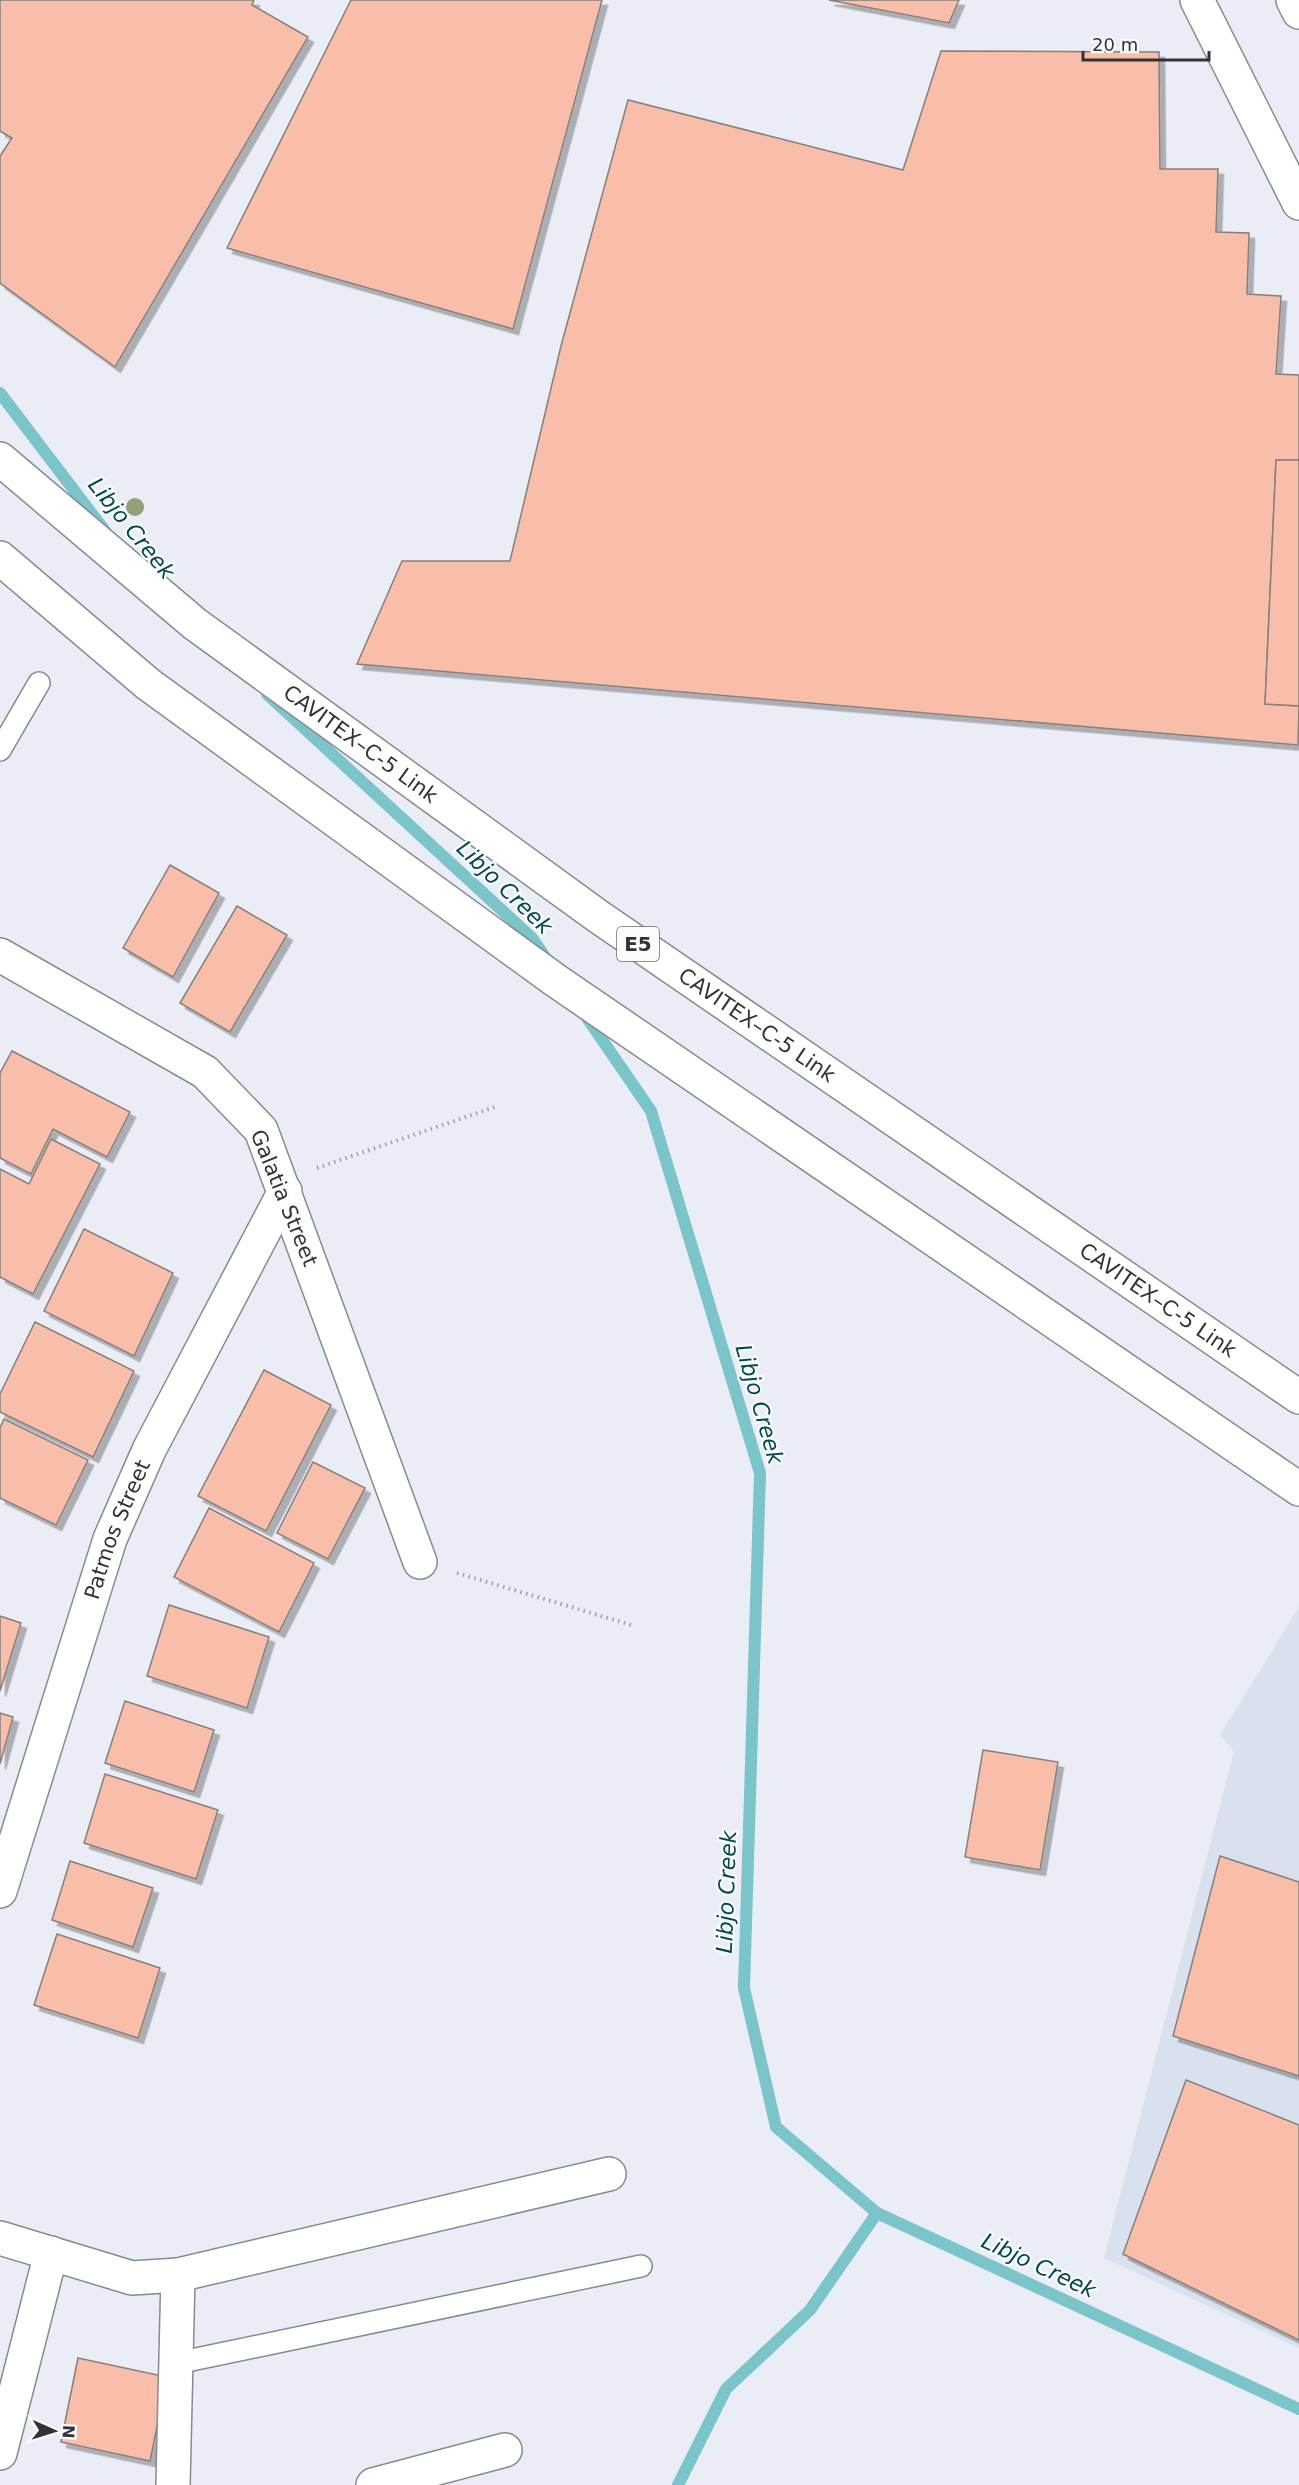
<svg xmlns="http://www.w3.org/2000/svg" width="1299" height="2485" font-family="'DejaVu Sans',sans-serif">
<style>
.built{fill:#d9e0ee}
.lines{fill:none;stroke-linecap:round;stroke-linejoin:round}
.stream{stroke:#7bc4ca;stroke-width:12}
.building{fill:#f8bea9;stroke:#877f7c;stroke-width:1.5;filter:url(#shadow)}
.lane-casing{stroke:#878a91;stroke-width:24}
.street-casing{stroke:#878a91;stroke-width:36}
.primary-casing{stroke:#878a91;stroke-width:36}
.highway-casing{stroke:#878a91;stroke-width:36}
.path{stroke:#9ea0a6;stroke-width:4;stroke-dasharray:1.5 4.5;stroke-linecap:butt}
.lane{stroke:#fff;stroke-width:21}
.street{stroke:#fff;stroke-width:33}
.primary{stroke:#fff;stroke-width:33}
.highway{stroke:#fff;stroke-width:33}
.tree{fill:#939f77}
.labels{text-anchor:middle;stroke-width:4.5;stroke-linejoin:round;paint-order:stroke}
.shield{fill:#f9fbff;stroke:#6e6f72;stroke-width:1.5}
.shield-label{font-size:20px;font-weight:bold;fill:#323336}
.street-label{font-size:21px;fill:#323336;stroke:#f9fbff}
.water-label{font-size:22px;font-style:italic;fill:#03494e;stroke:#f9fbff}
</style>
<defs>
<filter id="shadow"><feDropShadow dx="5.5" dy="5.5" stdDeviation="0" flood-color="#0004"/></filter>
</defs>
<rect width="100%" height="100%" fill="#eaedf5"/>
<polygon class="built" points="1299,1607 1299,2348 1104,2258 1234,1751 1220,1735"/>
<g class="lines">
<g class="stream">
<polyline points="0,393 105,531"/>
<polyline points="267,694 532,938 547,960"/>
<polyline points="583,1012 651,1111 760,1473 744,1988 776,2127 877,2213 1299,2409"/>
<polyline points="678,2485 726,2389 810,2310 877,2213"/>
</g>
</g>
<g class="building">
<polygon points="0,0 254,0 252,5 308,37 115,367 0,283 0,156 12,138 0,131"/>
<polygon points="351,0 602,0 513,329 227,248"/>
<polygon points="829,0 959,0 949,23"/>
<polygon points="941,51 1159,52 1160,169 1218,169 1216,232 1249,233 1247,294 1281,296 1276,374 1299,375 1299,460 1276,460 1265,704 1299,706 1298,745 357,664 402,561 510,561 561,346 628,100 903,170"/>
<polygon points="1276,460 1299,460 1299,706 1265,704"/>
<polygon points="170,865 219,893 173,977 123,948"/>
<polygon points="237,906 287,935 230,1032 180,1003"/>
<polygon points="12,1051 130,1112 107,1157 53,1129 31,1174 0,1158 0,1073"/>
<polygon points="51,1139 100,1164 33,1294 0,1277 0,1169 29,1184"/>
<polygon points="84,1229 173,1273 134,1356 44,1311"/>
<polygon points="35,1322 134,1371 93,1457 0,1412 0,1394"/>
<polygon points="264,1370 331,1405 266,1531 198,1496"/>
<polygon points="4,1419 88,1460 56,1525 0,1498 0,1428"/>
<polygon points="313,1462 365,1488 328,1559 277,1533"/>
<polygon points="209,1508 314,1563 279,1632 174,1577"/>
<polygon points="169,1605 269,1637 247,1708 147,1676"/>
<polygon points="0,1616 21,1623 0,1691"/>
<polygon points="125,1701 214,1730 194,1792 105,1763"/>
<polygon points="0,1713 13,1717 0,1764"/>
<polygon points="983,1750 1058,1762 1040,1870 965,1857"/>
<polygon points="105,1774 218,1810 196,1879 84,1843"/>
<polygon points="1220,1856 1299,1882 1299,2076 1173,2036"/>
<polygon points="70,1861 153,1888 133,1947 52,1920"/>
<polygon points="57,1934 160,1968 138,2038 34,2005"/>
<polygon points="1186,2080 1299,2125 1299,2340 1123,2254"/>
<polygon points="78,2358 167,2377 150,2461 61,2442"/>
</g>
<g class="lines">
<defs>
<g id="lane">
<polyline points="0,750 39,683"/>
<polyline points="177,2363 641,2266"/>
</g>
<g id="street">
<polyline points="0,955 205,1072 261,1130 420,1562"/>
<path id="s1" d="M0,1891L110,1539L149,1450L285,1191"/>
<polyline points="0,2238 132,2278 178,2275 609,2174"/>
<polyline points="0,2453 51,2253"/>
<polyline points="173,2485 178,2275"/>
<polyline points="373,2485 505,2450"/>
</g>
<g id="primary">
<polyline points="1197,0 1299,203"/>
<polyline points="1293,0 1299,12"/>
</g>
<g id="highway">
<path id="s2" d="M0,459L195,624L599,917L1299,1397"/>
<polyline points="0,558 148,684 555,980 1299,1489"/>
</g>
</defs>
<use href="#lane" class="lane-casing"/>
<use href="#street" class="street-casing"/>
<use href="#primary" class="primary-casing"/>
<use href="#highway" class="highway-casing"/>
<g class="path">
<polyline points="317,1168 495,1107"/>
<polyline points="457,1573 635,1626"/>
</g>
<use href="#lane" class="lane"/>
<use href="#street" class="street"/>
<use href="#primary" class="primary"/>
<use href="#highway" class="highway"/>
</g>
<circle class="tree" cx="135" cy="507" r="9"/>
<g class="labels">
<rect class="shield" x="617" y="927" width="42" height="34" rx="4.5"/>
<g class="shield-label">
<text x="638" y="951">E5</text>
</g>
<g class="street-label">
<text dy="7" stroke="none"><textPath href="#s2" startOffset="460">CAVITEX–C-5 Link</textPath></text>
<text dy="7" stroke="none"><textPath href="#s2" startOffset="946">CAVITEX–C-5 Link</textPath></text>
<text transform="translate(284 1198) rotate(68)" y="7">Galatia Street</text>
<text dy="7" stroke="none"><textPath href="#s2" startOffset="1432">CAVITEX–C-5 Link</textPath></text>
<text dy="7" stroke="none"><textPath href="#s1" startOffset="380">Patmos Street</textPath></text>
</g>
<g class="water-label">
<text transform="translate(132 528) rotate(51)" y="8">Libjo Creek</text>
<text transform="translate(505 887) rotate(44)" y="8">Libjo Creek</text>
<text transform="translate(760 1404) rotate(74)" y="8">Libjo Creek</text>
<text transform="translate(726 1892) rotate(-88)" y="8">Libjo Creek</text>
<text transform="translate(1039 2265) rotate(25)" y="8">Libjo Creek</text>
</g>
</g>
<g transform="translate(54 2431) rotate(93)" stroke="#f9fbff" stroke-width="4.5" paint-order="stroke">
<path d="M0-4.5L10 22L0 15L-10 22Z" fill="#323336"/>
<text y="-9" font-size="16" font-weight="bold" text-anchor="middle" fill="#323336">N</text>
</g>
<path d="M1083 51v9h126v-9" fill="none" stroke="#323336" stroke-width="3"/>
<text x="1092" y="51" font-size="18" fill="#323336" stroke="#f9fbff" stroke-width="4.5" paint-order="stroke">20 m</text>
</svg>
